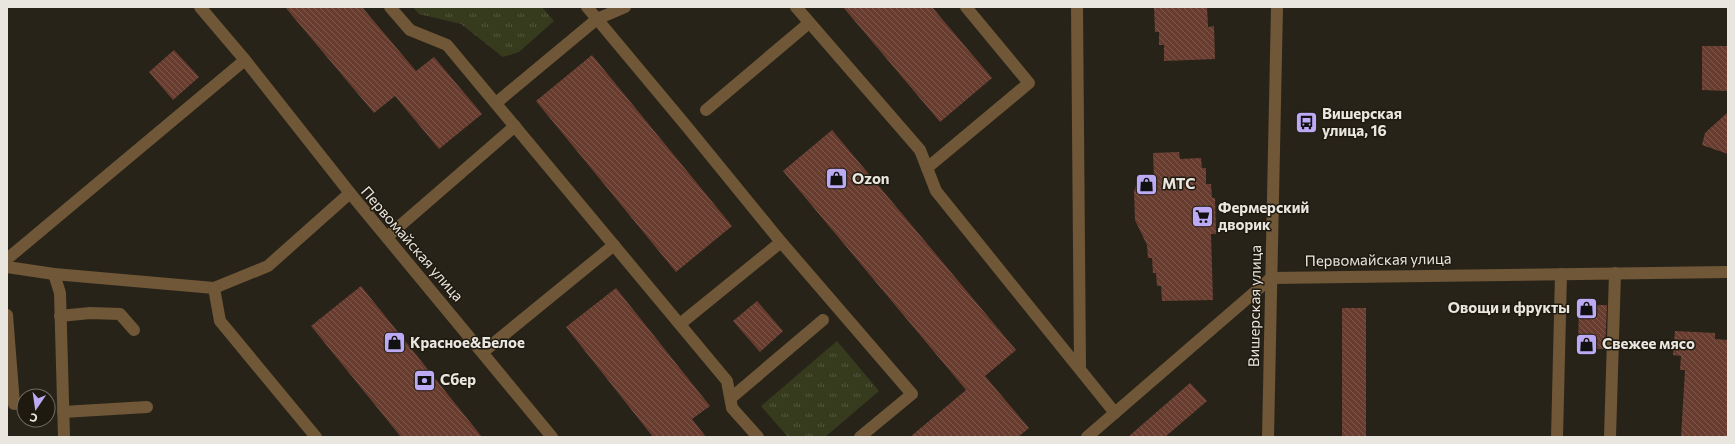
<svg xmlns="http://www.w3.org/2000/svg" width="1735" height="444" font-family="Commissioner,sans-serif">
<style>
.grass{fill:url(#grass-tufts)}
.building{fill:url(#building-back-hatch)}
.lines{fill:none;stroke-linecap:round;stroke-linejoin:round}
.minor{stroke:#6f5737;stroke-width:12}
.labels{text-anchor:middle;stroke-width:3;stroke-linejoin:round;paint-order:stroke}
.poi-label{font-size:15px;font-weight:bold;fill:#e9e6df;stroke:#1f1a10;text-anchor:start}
.street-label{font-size:15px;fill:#e9e6df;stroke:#1f1a10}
</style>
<defs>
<pattern id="grass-tufts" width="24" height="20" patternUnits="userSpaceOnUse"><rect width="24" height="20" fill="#373b1d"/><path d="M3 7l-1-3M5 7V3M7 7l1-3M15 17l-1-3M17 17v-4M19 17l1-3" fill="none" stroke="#54573d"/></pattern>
<pattern id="building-back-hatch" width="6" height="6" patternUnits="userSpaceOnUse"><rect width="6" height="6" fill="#683d2f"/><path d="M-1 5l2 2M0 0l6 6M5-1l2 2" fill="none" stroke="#7e594d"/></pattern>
</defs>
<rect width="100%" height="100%" fill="#282319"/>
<g class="grass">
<polygon points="413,7 542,7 554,21 519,52 503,57 461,24 419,14"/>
<polygon points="837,341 879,391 825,437 788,437 761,406"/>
</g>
<g class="building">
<polygon points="285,7 362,7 416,71 434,57 482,114 439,149 395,96 374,113"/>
<polygon points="843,7 932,7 992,78 940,122"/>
<polygon points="1154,7 1207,7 1208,27 1214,26 1215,59 1164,61 1164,45 1159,45 1159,32 1155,32"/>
<polygon points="1702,46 1728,46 1728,91 1702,90"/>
<polygon points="174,50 199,77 173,100 149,72"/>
<polygon points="592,55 732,226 676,272 536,101"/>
<polygon points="1728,112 1728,154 1702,145 1705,133"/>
<polygon points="832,130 1016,350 985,376 1029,428 1018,437 910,437 966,390 783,171"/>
<polygon points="1179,152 1180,159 1201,158 1202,168 1206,168 1206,184 1211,184 1212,198 1215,198 1216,234 1211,234 1213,300 1162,301 1161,286 1157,286 1156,273 1153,273 1152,258 1148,258 1147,245 1135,220 1134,191 1139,178 1154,178 1153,153"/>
<polygon points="361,286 482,437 401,437 311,326"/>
<polygon points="616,288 710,406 692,419 706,437 653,437 566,327"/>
<polygon points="757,301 783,331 760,352 733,321"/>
<polygon points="1579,305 1607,305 1605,349 1578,349"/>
<rect x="1342" y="308" width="24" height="129"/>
<polygon points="1675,331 1715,333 1715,339 1728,340 1728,437 1681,437 1685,370 1680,370 1681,356 1673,355"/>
<polygon points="1190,383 1207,401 1165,437 1128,437"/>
</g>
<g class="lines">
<g class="minor">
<polyline points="200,7 245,60 350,193 552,437"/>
<polyline points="390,7 410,30 447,45 727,381 732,408 758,437"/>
<polyline points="587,7 688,128 781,242 912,394 860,437"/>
<polyline points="796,7 920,150 936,191 1115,413"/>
<polyline points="1077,7 1080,368"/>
<polyline points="496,103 597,19 625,7"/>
<polyline points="706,110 809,23"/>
<polyline points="927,168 1029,83 966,7"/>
<polyline points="387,237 515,126"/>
<polyline points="7,259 245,60"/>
<polyline points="7,267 54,274 214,288 268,266 350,193"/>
<polyline points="54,274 60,293 64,437"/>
<polyline points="214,288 220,321 316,437"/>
<polyline points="7,315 14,404"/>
<polyline points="60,316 90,313 120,314 134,330"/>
<polyline points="680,324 781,242"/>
<polyline points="483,352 614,245"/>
<polyline points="731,398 823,320"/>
<polyline points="63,412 147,407"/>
<polyline points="1087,437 1271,278 1728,272"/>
<polyline points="1268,437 1277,7"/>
<polyline points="1557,437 1561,274"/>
<polyline points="1610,437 1615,273"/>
</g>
</g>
<defs>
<symbol id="bus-square" viewBox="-11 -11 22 22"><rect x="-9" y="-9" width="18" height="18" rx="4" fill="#bcaaf5" stroke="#1f1a10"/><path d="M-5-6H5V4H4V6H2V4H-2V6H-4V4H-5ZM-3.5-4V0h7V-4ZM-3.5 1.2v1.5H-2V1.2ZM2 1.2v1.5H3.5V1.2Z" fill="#111"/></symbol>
<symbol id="shop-square" viewBox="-11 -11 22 22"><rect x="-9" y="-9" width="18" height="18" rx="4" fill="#bcaaf5" stroke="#1f1a10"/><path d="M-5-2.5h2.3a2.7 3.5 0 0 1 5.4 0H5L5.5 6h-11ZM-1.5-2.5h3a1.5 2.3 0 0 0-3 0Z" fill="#111"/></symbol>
<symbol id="supermarket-square" viewBox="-11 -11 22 22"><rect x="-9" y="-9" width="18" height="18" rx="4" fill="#bcaaf5" stroke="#1f1a10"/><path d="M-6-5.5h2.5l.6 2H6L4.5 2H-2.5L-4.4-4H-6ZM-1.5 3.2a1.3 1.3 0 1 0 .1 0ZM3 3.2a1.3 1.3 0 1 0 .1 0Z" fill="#111"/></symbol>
<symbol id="bank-square" viewBox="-11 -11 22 22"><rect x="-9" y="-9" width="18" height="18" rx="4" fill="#bcaaf5" stroke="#1f1a10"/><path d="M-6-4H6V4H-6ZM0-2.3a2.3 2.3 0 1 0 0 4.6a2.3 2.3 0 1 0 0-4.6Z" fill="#111"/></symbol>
</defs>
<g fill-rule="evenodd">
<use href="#bus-square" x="1294" y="110" width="25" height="25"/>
<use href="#shop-square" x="824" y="166" width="25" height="25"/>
<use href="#shop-square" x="1134" y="172" width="25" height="25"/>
<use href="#supermarket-square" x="1190" y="204" width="25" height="25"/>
<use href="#shop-square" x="1574" y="296" width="25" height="25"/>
<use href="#shop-square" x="382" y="330" width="25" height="25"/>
<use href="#shop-square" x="1574" y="332" width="25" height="25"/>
<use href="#bank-square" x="412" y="368" width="25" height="25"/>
</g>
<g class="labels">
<g class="poi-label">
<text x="1322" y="119">Вишерская<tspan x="1322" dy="17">улица, 16</tspan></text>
<text x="852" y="184">Ozon</text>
<text x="1162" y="189">МТС</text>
<text x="1218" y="213">Фермерский<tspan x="1218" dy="17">дворик</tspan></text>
<text x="1570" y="313" text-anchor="end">Овощи и фрукты</text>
<text x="410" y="348">Красное&amp;Белое</text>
<text x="1602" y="349">Свежее мясо</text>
<text x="440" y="385">Сбер</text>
</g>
<g class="street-label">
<text transform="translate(412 244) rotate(49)" y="5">Первомайская улица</text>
<text transform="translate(1378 260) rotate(-1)" y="5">Первомайская улица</text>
<text transform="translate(1255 306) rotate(-89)" y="5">Вишерская улица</text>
</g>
</g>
<rect width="1735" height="444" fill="none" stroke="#e9e6df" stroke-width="16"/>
<g transform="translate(36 408) rotate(193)"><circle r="19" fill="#1f1a10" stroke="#706c63"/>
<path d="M0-3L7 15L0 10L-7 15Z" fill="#bcaaf5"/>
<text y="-6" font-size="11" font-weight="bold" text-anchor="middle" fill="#e9e6df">С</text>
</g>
</svg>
